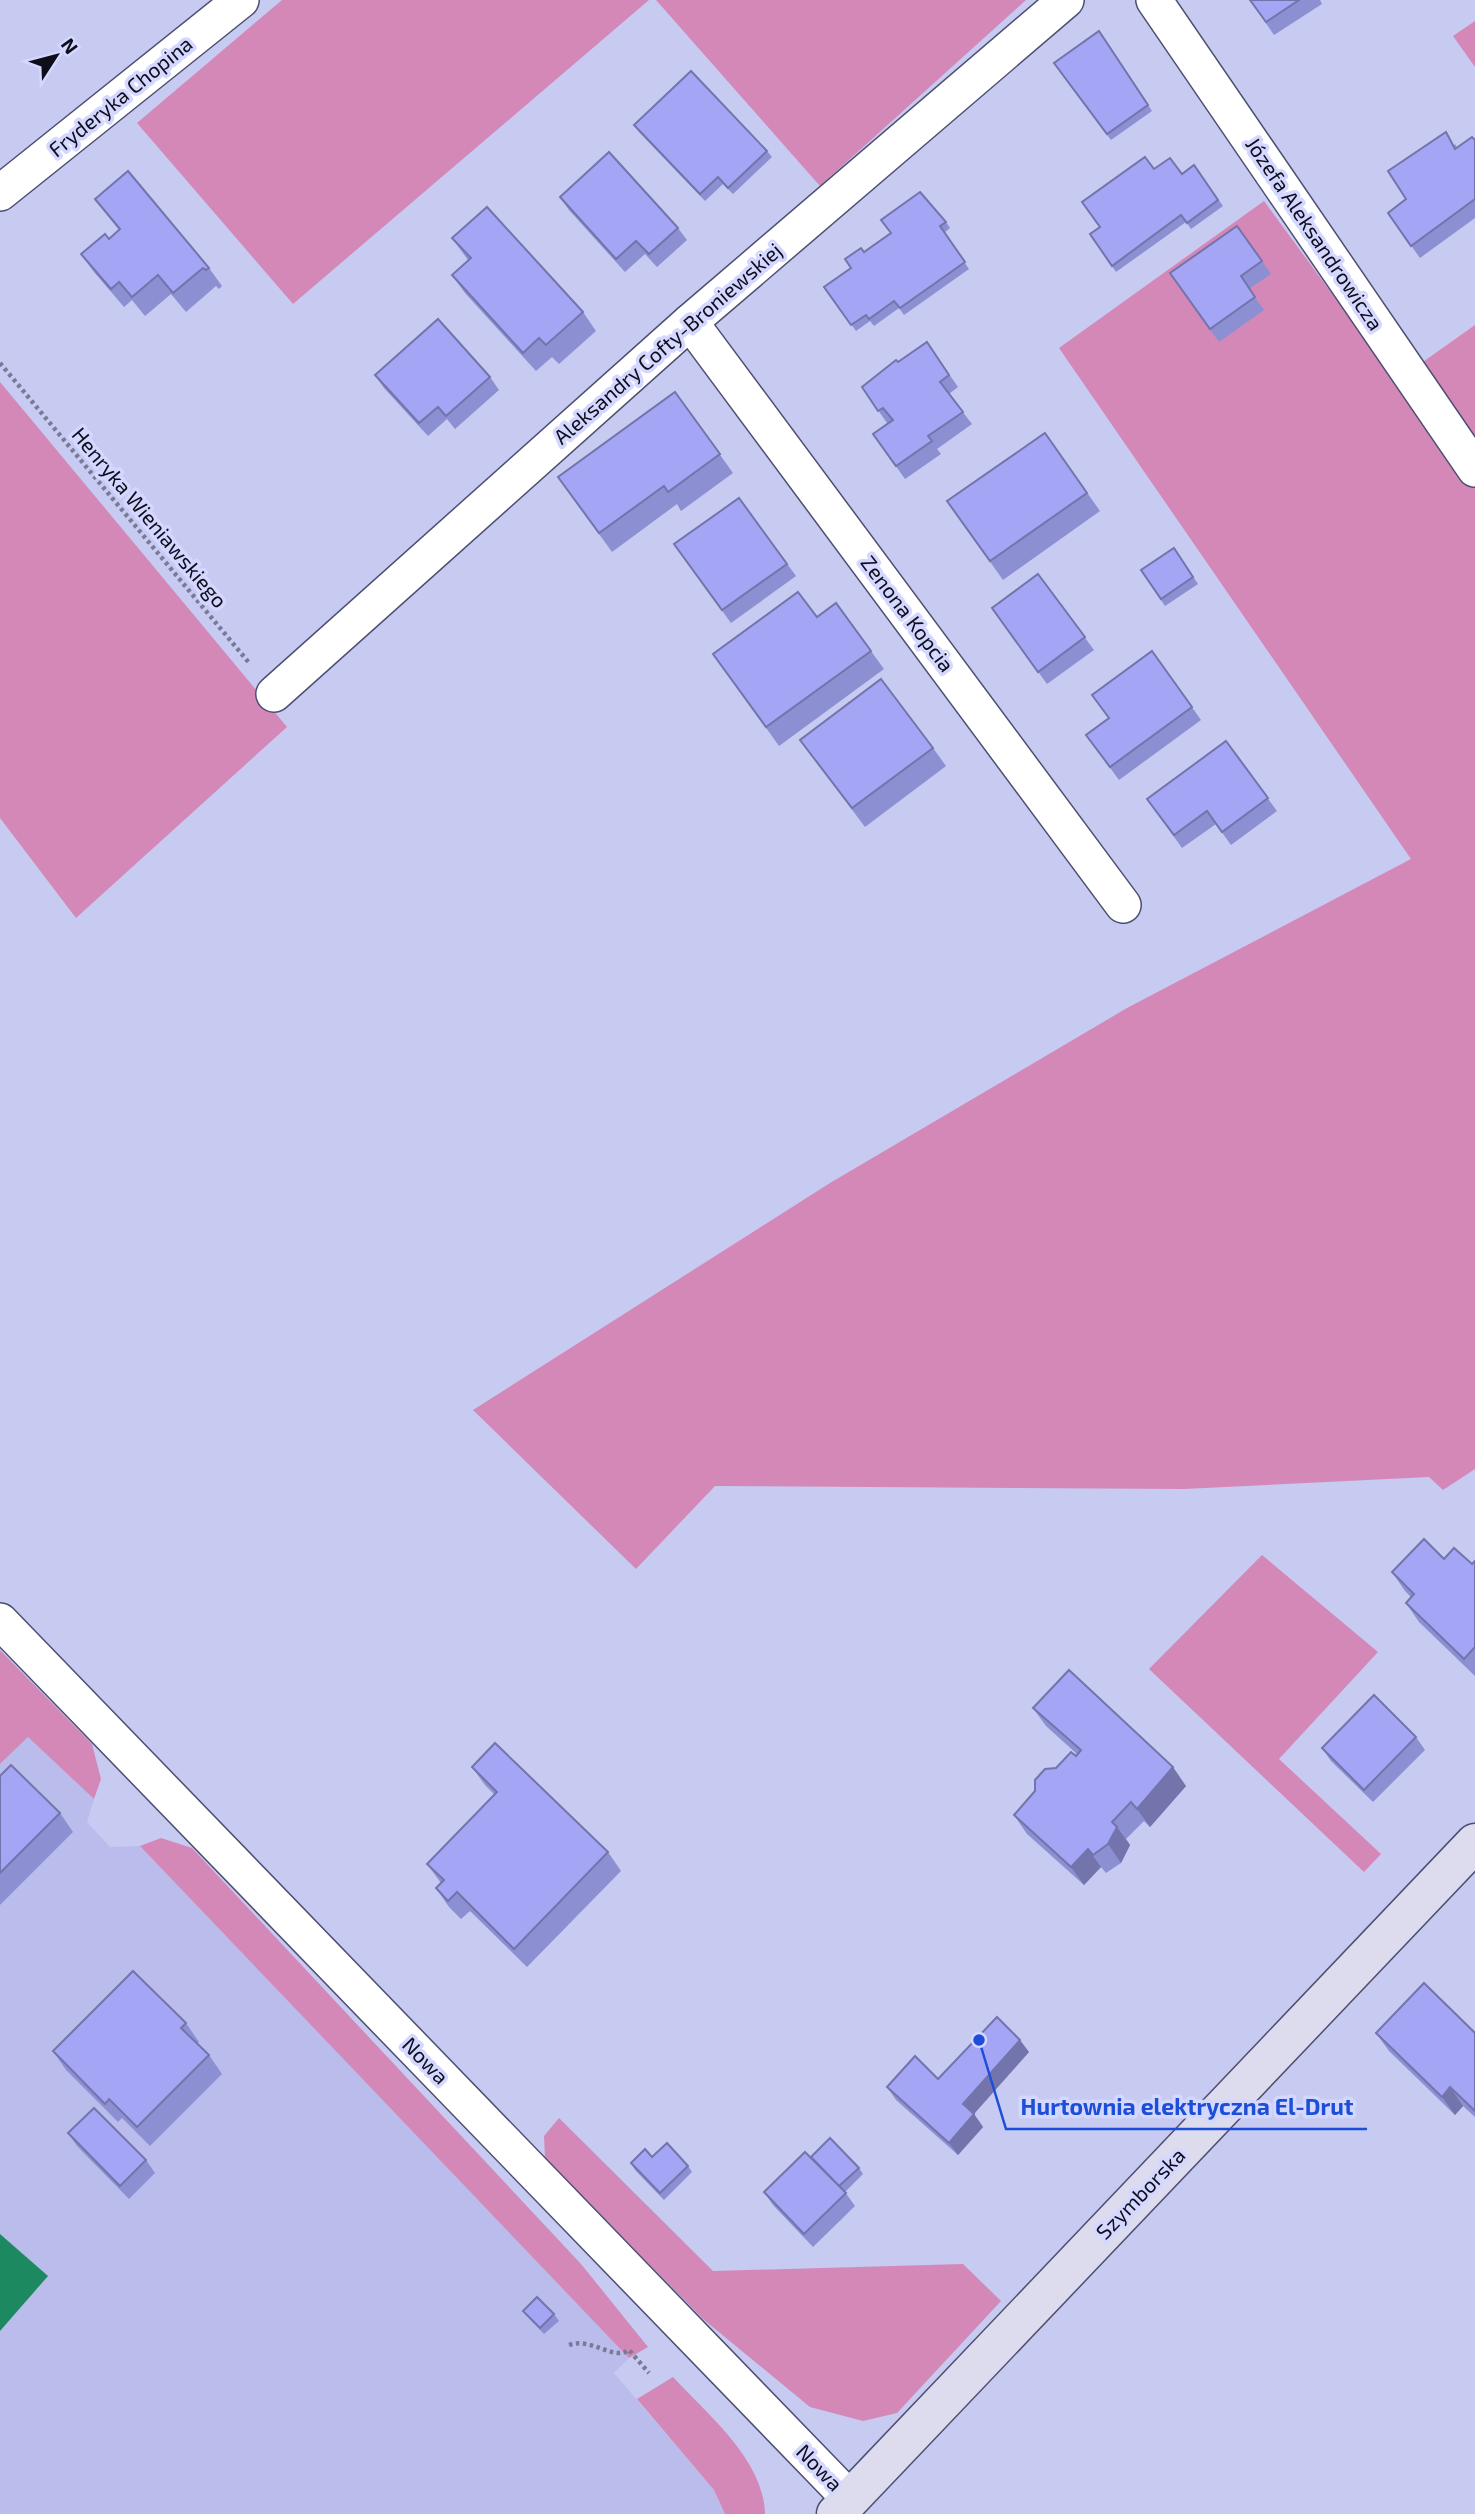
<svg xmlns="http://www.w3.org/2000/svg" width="1475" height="2514" font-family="'Exo 2',sans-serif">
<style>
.built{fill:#babdeb}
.green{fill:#d488b8}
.water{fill:#1d8960}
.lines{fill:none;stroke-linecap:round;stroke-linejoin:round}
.street-casing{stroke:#4e4f70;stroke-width:38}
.secondary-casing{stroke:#4e4f70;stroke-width:41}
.path{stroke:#797a96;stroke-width:4.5;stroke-dasharray:3.5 3.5;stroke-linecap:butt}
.street{stroke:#fff;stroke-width:35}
.secondary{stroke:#dcdcee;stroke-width:38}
.wall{fill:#8d8fd3}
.shaded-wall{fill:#7374ac}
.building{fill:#a4a6f5;stroke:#7374ac;stroke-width:2}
.labels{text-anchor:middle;stroke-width:7;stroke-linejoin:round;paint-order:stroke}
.street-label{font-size:21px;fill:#0e0e1b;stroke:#d4d7ff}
.leader{fill:none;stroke:#1d4ed8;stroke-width:2.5}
.callout-dot{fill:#1d4ed8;stroke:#d4d7ff;stroke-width:2.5}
.callout-label{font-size:23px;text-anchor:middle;font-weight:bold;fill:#1d4ed8;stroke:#d4d7ff;stroke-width:7;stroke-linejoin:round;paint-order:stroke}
</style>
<rect width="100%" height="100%" fill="#c7caf1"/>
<polygon class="built" points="28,1737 94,1799 87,1822 110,1847 140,1846 629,2358 614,2373 714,2490 725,2514 0,2514 0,1764"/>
<g class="green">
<polygon points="282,0 649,0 293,304 137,123"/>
<polygon points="656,0 1026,0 820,186"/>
<polygon points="1475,21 1475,67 1453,36"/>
<polygon points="1264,201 1396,381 1475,325 1475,1469 1443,1490 1429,1477 1184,1489 715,1486 636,1569 473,1410 830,1183 1127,1008 1411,859 1059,348"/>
<polygon points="0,382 287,727 76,918 0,818"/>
<polygon points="1262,1555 1378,1652 1279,1759 1381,1854 1364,1872 1149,1669"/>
<polygon points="0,1650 92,1744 101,1779 94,1799 28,1737 0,1764"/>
<polygon points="161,1838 192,1848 581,2264 648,2347 629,2358 625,2354 140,1846"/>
<polygon points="559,2118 713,2271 963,2264 1001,2301 897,2413 863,2421 810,2407 703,2319 545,2158 544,2136"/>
<path d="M673,2377C707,2414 764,2460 765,2514H725L714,2490L637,2399Z"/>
</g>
<polygon class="water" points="0,2234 48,2276 0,2331"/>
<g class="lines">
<defs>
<g id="street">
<polyline points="1154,0 1475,469"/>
<polyline points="0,193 241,0"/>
<polyline points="690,322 1123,905"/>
<polyline points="274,694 690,322 1066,0"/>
<polyline points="0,1621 850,2499"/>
</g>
<polyline id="secondary" points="836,2514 1475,1843"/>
</defs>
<use href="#street" class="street-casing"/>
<use href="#secondary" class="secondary-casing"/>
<g class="path">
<polyline points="0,363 250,664"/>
<path d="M569,2345C591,2337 614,2361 629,2350L649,2373"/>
</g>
<use href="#street" class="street"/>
<use href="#secondary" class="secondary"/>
</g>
<g class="wall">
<polygon points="1250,0 1320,0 1322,4 1274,35"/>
<polygon points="1099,31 1152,111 1111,140 1054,63"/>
<polygon points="634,125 767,151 772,157 733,194 723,184 705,201 639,132"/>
<polygon points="1475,140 1475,218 1420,258 1388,213 1406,199 1455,144 1457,148"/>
<polygon points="1194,165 1223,206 1191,229 1186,222 1116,272 1090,234 1100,227 1154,169 1182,174"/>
<polygon points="560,197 678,228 687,240 657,267 645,254 625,272 569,210"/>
<polygon points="95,199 209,268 222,286 219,289 216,286 186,312 171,294 145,316 132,300 124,307 94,272 81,254 109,239 119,230"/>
<polygon points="946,222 950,228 944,233 969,269 904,315 899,308 874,326 870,321 856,331 824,287 851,268 864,252"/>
<polygon points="1237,226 1271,274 1249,289 1264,310 1219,342 1170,273"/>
<polygon points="452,238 583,312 596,331 559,364 552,357 536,371 465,293 452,275 468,260"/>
<polygon points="927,342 958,387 949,394 972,424 937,449 941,454 905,479 873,434 887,423 862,387"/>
<polygon points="375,375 490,377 499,390 455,429 447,419 428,436 384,388"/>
<polygon points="675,392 733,473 681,511 677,504 612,552 558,477"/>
<polygon points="1045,433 1100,511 1003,580 947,501"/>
<polygon points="739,498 796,576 731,623 674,544"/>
<polygon points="1174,548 1198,584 1165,606 1141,570"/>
<polygon points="1038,574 1094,650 1047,684 992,608"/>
<polygon points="836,603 884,669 779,746 713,654 817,617"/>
<polygon points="1152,651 1201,720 1119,780 1086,735 1108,719"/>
<polygon points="800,740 933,748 946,766 865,827"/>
<polygon points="1226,741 1277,811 1231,845 1216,824 1182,848 1147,799"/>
<polygon points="1444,1559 1472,1564 1475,1561 1475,1676 1419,1622 1406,1603 1411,1597 1405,1591 1392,1572"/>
<polygon points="1033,1708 1186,1786 1150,1827 1144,1821 1126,1839 1130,1845 1121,1863 1106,1873 1101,1867 1084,1885 1027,1834 1014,1815 1056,1768 1077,1754 1046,1726"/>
<polygon points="1416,1737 1425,1750 1373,1802 1331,1761 1322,1748"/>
<polygon points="472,1767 608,1852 621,1871 527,1967 470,1911 461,1919 449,1907 436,1888 441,1883 427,1864 495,1795 485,1785"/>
<polygon points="0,1776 60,1813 73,1832 0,1905"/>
<polygon points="186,2023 199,2042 197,2044 209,2055 222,2074 150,2146 122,2118 118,2122 66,2070 53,2051"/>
<polygon points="1376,2033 1475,2033 1475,2117 1463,2106 1455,2115 1389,2051"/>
<polygon points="1029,2052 974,2114 983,2127 958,2155 896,2100 887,2087 938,2079"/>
<polygon points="68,2133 146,2160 155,2173 129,2199 77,2146"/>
<polygon points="652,2157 688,2166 692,2172 664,2200 635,2170 631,2163"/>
<polygon points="811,2157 859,2168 863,2174 845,2192 855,2206 813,2247 773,2205 764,2192"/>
<polygon points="523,2311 554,2314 559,2321 544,2334 528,2317"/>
</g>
<g class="shaded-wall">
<polygon points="1173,1767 1186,1786 1150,1827 1137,1809"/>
<polygon points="1117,1827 1130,1845 1121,1863 1108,1844"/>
<polygon points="1088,1849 1101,1867 1084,1885 1071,1867"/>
<polygon points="1020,2040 1029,2052 972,2116 963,2104"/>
<polygon points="1450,2087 1463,2106 1455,2115 1442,2097"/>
<polygon points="974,2114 983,2127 958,2155 949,2143"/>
</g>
<g class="building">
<polygon points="1250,0 1299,0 1266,22"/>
<polygon points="1099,31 1148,105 1107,134 1054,63"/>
<polygon points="691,71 767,151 728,188 718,177 700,194 634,125"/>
<polygon points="1446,132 1455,149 1472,137 1475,140 1475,199 1411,246 1388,213 1406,199 1388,171"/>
<polygon points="609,152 678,228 649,254 636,241 616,259 560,197"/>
<polygon points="1145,157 1154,169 1170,158 1182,174 1194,165 1218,200 1187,223 1181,215 1112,266 1090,234 1100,227 1082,202"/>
<polygon points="128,171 209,268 206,270 203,268 173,293 158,275 132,297 119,282 111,289 81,254 105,234 109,239 120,229 95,199"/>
<polygon points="920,192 946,222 940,226 965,262 900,308 894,301 869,319 866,315 851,325 824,287 851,268 845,259 861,248 864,252 891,233 881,220"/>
<polygon points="487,207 583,312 546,345 539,338 523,353 452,275 471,258 452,238"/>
<polygon points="1237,226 1262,261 1241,276 1255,297 1210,329 1170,273"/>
<polygon points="438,319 490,377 446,416 438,407 419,423 375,375"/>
<polygon points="927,342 949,375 940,382 963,412 928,436 932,441 896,466 873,434 893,420 883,408 878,411 862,387 896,360 898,362"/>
<polygon points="675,392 720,454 668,492 664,486 599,533 558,477"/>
<polygon points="1045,433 1087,493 990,561 947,501"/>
<polygon points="739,498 787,564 722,610 674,544"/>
<polygon points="1174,548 1193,577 1161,599 1141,570"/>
<polygon points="1038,574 1085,637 1038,672 992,608"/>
<polygon points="798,592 817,617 836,603 871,651 766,727 713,654"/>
<polygon points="1152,651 1192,707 1110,767 1086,735 1109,718 1092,695"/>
<polygon points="881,679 933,748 852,808 800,740"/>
<polygon points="1226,741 1268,798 1222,832 1207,811 1174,835 1147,799"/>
<polygon points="1424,1539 1444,1559 1454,1548 1472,1564 1475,1561 1475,1647 1464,1659 1406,1603 1414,1594 1392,1572"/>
<polygon points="1069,1670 1173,1767 1137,1809 1131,1802 1112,1822 1117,1827 1108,1844 1093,1855 1088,1849 1071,1867 1014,1815 1035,1791 1035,1780 1045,1769 1056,1768 1071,1752 1076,1756 1081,1750 1033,1708"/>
<polygon points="1374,1695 1416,1737 1364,1790 1322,1748"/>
<polygon points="495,1743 608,1852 514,1949 457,1892 448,1901 436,1888 444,1880 427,1864 497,1792 472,1767"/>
<polygon points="11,1765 60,1813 0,1873 0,1776"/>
<polygon points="133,1971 186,2023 181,2028 209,2055 137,2127 109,2099 105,2104 53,2051"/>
<polygon points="1424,1983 1475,2033 1475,2111 1450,2087 1442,2097 1376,2033"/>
<polygon points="997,2017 1020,2040 963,2104 974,2114 949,2143 887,2087 915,2056 938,2079"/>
<polygon points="94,2108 146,2160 120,2186 68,2133"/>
<polygon points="830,2138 859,2168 839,2186 811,2157"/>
<polygon points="667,2143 688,2166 660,2193 631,2163 645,2149 652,2157"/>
<polygon points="805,2152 846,2193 804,2234 764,2192"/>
<polygon points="537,2297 554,2314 540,2328 523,2311"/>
</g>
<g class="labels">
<g class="street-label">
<text transform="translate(121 97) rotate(-39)" y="7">Fryderyka Chopina</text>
<text transform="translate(1314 234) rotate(56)" y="7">Józefa Aleksandrowicza</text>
<text transform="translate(668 344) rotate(-41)" y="7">Aleksandry Cofty-Broniewskiej</text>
<text transform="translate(149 518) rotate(50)" y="7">Henryka Wieniawskiego</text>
<text transform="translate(907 614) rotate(53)" y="7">Zenona Kopcia</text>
<text transform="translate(425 2061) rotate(46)" y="7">Nowa</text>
<text transform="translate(1141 2194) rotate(-46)" y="7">Szymborska</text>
<text transform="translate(819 2468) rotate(46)" y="7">Nowa</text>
</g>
</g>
<path class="leader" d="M979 2040L1006 2129H1367"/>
<circle class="callout-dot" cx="979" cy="2040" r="7"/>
<g class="callout-label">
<text x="1187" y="2115">Hurtownia elektryczna El-Drut</text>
</g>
<g transform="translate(56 56) rotate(54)" stroke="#d4d7ff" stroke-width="5" paint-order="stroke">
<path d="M0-5L12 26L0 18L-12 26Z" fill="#0e0e1b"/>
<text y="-10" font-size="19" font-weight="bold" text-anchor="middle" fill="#0e0e1b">N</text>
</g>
</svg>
